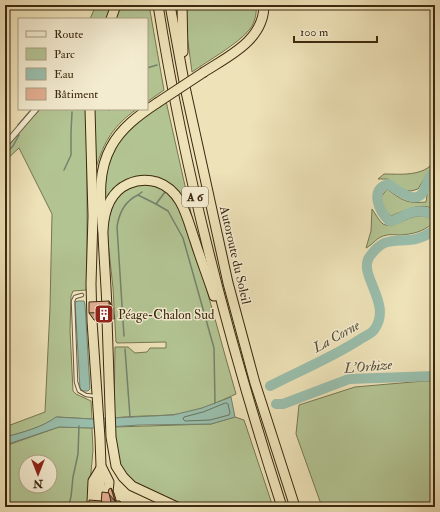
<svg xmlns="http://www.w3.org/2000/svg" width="440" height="512" font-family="'IM FELL Double Pica',serif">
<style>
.green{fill:#b3c493;stroke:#787651;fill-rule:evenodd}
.water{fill:#99beac;stroke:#74826d}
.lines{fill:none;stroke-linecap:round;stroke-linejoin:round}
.shore{stroke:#6a745e;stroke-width:1}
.stream{stroke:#74826d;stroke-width:1.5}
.river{stroke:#99beac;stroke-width:10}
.service-casing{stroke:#685739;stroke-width:4.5}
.minor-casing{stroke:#685739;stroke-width:7}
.motorway-casing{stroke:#3c290f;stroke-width:11}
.service{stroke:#f4ecd1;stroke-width:2.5}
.minor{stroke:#f4ecd1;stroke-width:5}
.motorway{stroke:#eee2b8;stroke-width:9}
.motorway-bridge-casing{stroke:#3c290f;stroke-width:11;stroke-linecap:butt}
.motorway-bridge{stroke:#eee2b8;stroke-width:9}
.wall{fill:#c3967d;stroke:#3c290f}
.shaded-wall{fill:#9f7a66;stroke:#3c290f}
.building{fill:#e3ae91;stroke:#3c290f}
.labels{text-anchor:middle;stroke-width:3;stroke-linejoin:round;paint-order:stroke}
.shield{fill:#f4ecd1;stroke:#736449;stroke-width:1}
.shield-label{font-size:12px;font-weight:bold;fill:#3c290f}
.street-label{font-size:13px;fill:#3c290f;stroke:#f4ecd1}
.poi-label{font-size:13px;fill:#3c290f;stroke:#f4ecd1;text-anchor:start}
.water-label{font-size:14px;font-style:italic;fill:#534e36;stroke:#f4ecd1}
</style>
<rect width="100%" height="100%" fill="#eee2b8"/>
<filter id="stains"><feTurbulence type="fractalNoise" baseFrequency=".005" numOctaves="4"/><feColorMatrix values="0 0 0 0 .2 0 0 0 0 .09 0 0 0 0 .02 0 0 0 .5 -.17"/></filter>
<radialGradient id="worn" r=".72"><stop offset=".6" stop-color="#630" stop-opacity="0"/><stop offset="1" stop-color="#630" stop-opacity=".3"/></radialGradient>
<g class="green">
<polygon points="96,5 112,5 108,19 90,19"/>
<polygon points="118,5 149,5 164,90 147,102 147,19 113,19"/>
<path d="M185,5H256C257,13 255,22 250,29C238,44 209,60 192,72L185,20Z"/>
<path d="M166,101L196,235C190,220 183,194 170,184C163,178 152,178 143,177L104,206V180L113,147L131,126Z"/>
<path d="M38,109H87V286L86,290L73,291L71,296L70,330L73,391L76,394L91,401L92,419L57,417C43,427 21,433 5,437V427L45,412L50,308L52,214L19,148L5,161V146Z"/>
<path d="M93,109H137C114,125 104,141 96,168Z"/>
<path d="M435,161V168L427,174L418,189L411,191L403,190L388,179H378L384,174C401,174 423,177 435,161Z"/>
<path d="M435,176V210C422,201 404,211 391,216L384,209L381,197L387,189C402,200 406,204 426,202L428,189Z"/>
<path d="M144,184C157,186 169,189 177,202C185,216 189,235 195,251C210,298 222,346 236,394C220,401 203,409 186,413C162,417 138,415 114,418L115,347H128L135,353L147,352L150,348H166V342L117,343L116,342L113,288L106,223L108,211L123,189Z"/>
<path d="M372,209C375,213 379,221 383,224C396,231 413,208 431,219L432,224C422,232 413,234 400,235C396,235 391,234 387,235C376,237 374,244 366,248L371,231Z"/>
<polygon points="424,381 435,381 435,507 322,507 296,434 299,405 355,387"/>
<polygon points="235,417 244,420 273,507 186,507 132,482 124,472 116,458 114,427 211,424"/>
<path d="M59,427L92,428L93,450L88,507H5V446ZM26,462H50V486H26Z"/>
</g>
<g class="water">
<polygon points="78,301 84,301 85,304 90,389 88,391 83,391 80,388 75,302"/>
<path d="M231,397L235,417L211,424L140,425L92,428L59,427L5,445V437C21,433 43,427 56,417L92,419L173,415L202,408Z"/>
</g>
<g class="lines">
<polygon class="shore" points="226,403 228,404 230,413 229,415 210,420 185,421 183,419 184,417 203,412"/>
<g class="stream">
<polyline points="147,68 157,65"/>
<polyline points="109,110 110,109"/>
<polyline points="36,113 40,109"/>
<polyline points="18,125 31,110 30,109"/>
<polyline points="5,154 13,146 19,135"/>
<polyline points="64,170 71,155 71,132 72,112"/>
<polyline points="142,192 138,195 156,204 165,192"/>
<polyline points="156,204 168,211 183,238 214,348 215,403"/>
<path d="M124,336L117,227C119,213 125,201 138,195"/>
<polyline points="125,349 130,417"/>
<polyline points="68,507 71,497 73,477 78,454 79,426"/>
</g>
<g class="river">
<path d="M435,172C428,177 428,181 425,188C418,208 398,190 388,184C369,189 379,211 389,221C394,221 397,219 401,217C413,210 424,209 435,216"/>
<path d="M270,386C299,371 331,358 359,340C363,337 371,334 374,330C394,304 356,274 370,256C386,235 395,243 416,239C423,237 429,234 435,230"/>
<polyline points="276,404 283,404 349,379 435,376"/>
</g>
<defs>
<polyline id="service" points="82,295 75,297 73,301 76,382 79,391 86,395 94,396"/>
<polyline id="minor" points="5,145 36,109"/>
<g id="motorway">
<path d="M158,5C185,176 229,343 282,507"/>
<polyline points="170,5 185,87 228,283 255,383 295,507"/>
<polyline points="182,5 183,52"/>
<polyline points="111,19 116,5"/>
<path d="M204,72C229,56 264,40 264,5"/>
<polyline points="90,109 93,216 91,284 92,321 100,438 101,466 99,503"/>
<path d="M103,230C104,212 110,192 128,184C137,180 147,179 157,182C183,191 187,219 195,241C201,260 208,278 214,296"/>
<path d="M107,308C106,283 104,259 103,234C101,205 96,174 111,147C121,128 139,115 157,103"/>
<polyline points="107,319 111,437 116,466 123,477 132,486 177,507"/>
<polyline points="102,468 109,482 107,503"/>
<polyline points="92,502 93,481 101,468"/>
</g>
</defs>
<use href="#service" class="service-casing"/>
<use href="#minor" class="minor-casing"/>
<use href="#motorway" class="motorway-casing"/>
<use href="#service" class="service"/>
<use href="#minor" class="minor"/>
<use href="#motorway" class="motorway"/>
<defs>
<polyline id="motorway-bridge" points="157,103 204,72"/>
</defs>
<use href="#motorway-bridge" class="motorway-bridge-casing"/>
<use href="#motorway-bridge" class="motorway-bridge"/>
</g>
<polygon class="wall" points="109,301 113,308 114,319 94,320 89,313"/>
<g class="shaded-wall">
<polygon points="109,301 113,308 114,319 109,312"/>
<polygon points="111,488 114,493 118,507 110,507 109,506 109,493"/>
<polygon points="120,501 122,504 121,507 120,507"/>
</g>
<g class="building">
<polygon points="109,301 109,312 89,313 89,302"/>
<polygon points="111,488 115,501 108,493 109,489"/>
<polygon points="102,492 109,493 111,502 110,506 105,507 101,504"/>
<polygon points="89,500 102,501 101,504 104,507 89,507"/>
<polygon points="115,501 120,501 120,507 117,507"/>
</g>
<defs>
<symbol id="building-square" viewBox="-11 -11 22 22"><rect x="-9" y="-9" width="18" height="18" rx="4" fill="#8f2418" stroke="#f4ecd1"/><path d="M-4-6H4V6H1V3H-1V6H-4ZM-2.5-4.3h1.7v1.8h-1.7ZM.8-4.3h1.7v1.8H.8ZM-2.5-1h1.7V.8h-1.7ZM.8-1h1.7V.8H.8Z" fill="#fff"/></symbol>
</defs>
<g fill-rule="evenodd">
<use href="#building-square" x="93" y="303" width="22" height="22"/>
</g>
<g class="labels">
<rect class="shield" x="182" y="187" width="26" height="20" rx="3"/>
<g class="shield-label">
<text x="195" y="201">A 6</text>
</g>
<g class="street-label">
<text transform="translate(236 255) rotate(77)" y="5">Autoroute du Soleil</text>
</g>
<g class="poi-label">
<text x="118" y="319">Péage-Chalon Sud</text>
</g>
<g class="water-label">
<text transform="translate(336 336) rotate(-29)" y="5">La Corne</text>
<text transform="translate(368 366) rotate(-5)" y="5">L'Orbize</text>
</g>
</g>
<rect width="440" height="512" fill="none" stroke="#eee2b8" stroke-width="20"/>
<rect x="6" y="6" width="428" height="500" fill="none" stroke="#3c290f" stroke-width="2"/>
<rect x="10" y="10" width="420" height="492" fill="none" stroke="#3c290f"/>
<rect x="18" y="18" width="130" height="92" fill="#f4ecd1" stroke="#aa9e83"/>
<rect x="26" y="31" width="20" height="6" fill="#f4ecd1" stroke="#aa9e83"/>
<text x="54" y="38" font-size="12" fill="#3c290f">Route</text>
<rect x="26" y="48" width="20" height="12" fill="#b3c493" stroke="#aa9e83"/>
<text x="54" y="58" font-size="12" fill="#3c290f">Parc</text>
<rect x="26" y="68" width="20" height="12" fill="#99beac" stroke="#aa9e83"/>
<text x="54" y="78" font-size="12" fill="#3c290f">Eau</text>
<rect x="26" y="88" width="20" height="12" fill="#e3ae91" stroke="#aa9e83"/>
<text x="54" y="98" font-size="12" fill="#3c290f">Bâtiment</text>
<g transform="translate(38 474) rotate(180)"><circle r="19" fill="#f4ecd1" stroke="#aa9e83"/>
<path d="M0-3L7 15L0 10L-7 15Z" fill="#8f2418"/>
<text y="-6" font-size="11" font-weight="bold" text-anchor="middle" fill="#3c290f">N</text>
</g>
<path d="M294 36v6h83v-6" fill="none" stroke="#3c290f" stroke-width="2"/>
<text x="300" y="36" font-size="12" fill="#3c290f" stroke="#f4ecd1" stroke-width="3" paint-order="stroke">100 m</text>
<rect width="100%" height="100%" filter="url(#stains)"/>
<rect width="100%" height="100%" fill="url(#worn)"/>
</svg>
